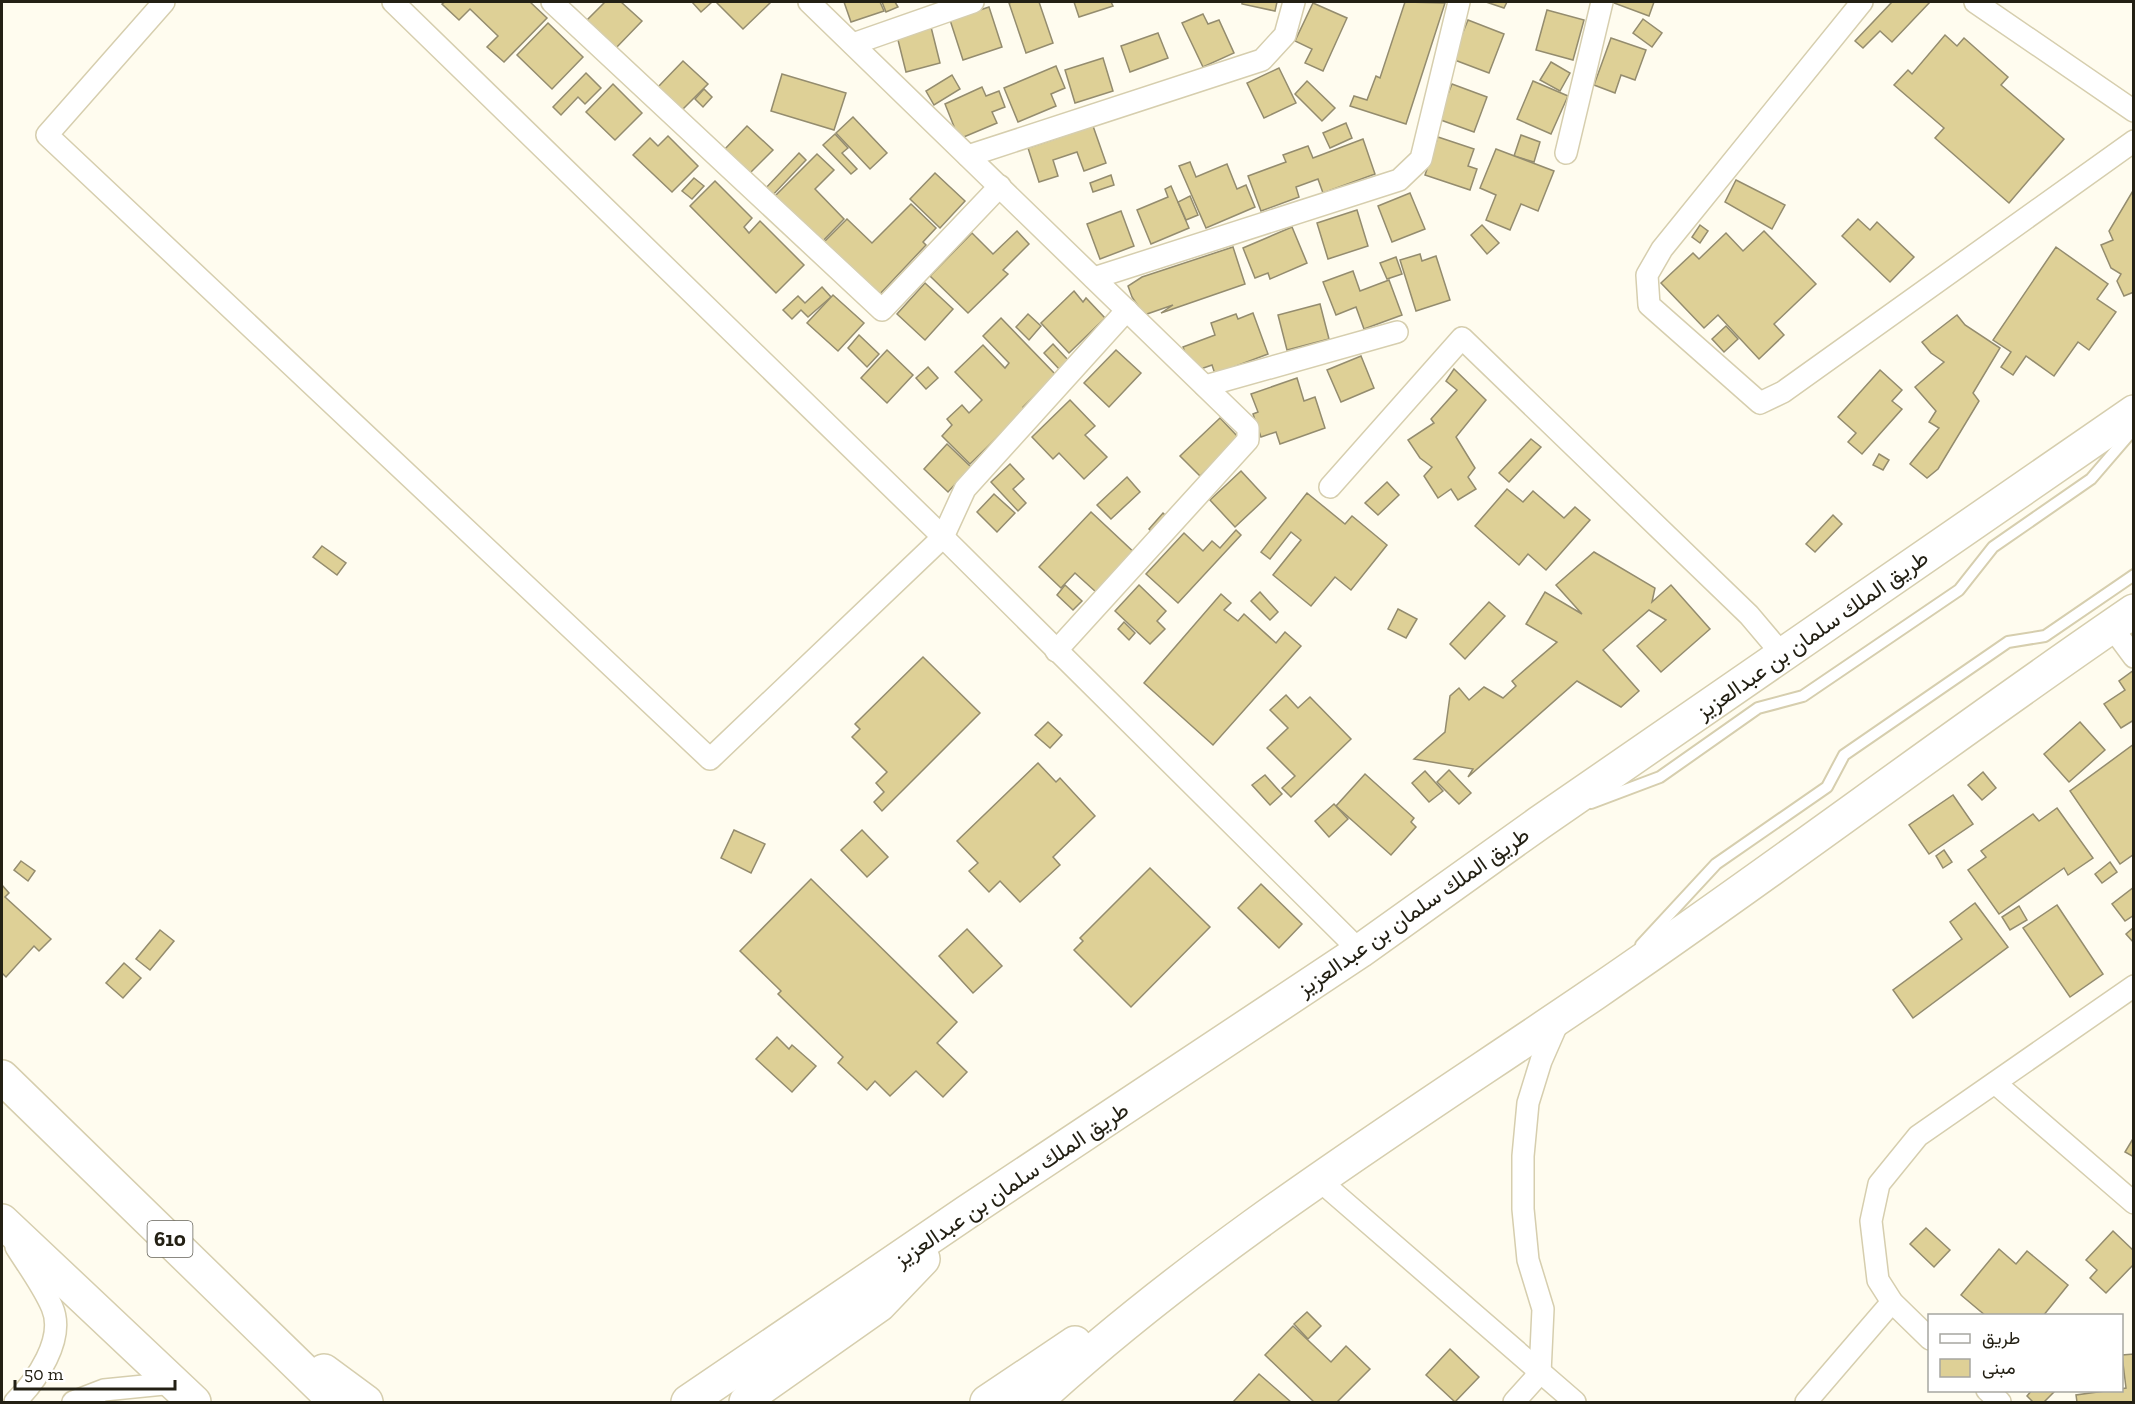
<svg xmlns="http://www.w3.org/2000/svg" width="2135" height="1404" font-family="'Zilla Slab',Vazirmatn,serif">
<style>
.building{fill:#ded096;stroke:#948c6e;stroke-width:1.5}
.lines{fill:none;stroke-linecap:round;stroke-linejoin:round}
.lane-casing{stroke:#d6ceae;stroke-width:14}
.street-casing{stroke:#d6ceae;stroke-width:24}
.primary-casing{stroke:#d6ceae;stroke-width:36}
.lane{stroke:#fff;stroke-width:10}
.street{stroke:#fff;stroke-width:21}
.primary{stroke:#fff;stroke-width:33}
.labels{text-anchor:middle;stroke-width:4.5;stroke-linejoin:round;paint-order:stroke}
.shield{fill:#fff;stroke:#65635a;stroke-width:1.5}
.shield-label{font-size:21px;font-weight:bold;fill:#232014}
.street-label{font-size:22px;fill:#232014;stroke:#fff}
</style>
<rect width="100%" height="100%" fill="#fffcef"/>
<g class="building">
<polygon points="445,2 530,2 547,18 504,62 487,47 498,36 470,9 459,20 442,4"/>
<polygon points="605,2 621,2 642,21 615,49 586,21"/>
<polygon points="692,2 712,2 701,12"/>
<polygon points="716,2 771,2 743,29"/>
<polygon points="844,2 880,2 884,11 851,22"/>
<polygon points="882,2 895,2 898,7 886,12"/>
<polygon points="1012,2 1039,2 1053,43 1026,53 1009,3"/>
<polygon points="1074,2 1111,2 1113,6 1079,17"/>
<polygon points="1242,2 1277,2 1275,11 1242,4"/>
<polygon points="1405,2 1445,3 1406,124 1350,106 1354,96 1367,100 1376,76 1380,78"/>
<polygon points="1486,2 1507,2 1504,8"/>
<polygon points="1615,2 1654,2 1649,16 1614,3"/>
<polygon points="1892,2 1930,2 1892,42 1880,31 1863,48 1855,41"/>
<polygon points="1313,3 1347,18 1323,71 1305,63 1312,49 1295,41"/>
<polygon points="989,7 1002,47 963,60 950,20"/>
<polygon points="1547,10 1584,20 1573,60 1536,50"/>
<polygon points="1203,14 1208,24 1219,20 1234,53 1203,67 1182,23"/>
<polygon points="1643,19 1662,33 1652,47 1633,33"/>
<polygon points="1468,20 1504,34 1489,73 1452,59"/>
<polygon points="548,23 583,57 552,89 517,55"/>
<polygon points="931,27 940,63 906,72 897,36"/>
<polygon points="1158,33 1168,58 1130,72 1121,46"/>
<polygon points="1945,35 1957,46 1964,38 2008,77 2001,85 2064,139 2009,203 1935,138 1944,128 1894,85 1908,70 1912,74"/>
<polygon points="1611,38 1646,50 1635,80 1621,75 1615,93 1594,85"/>
<polygon points="1103,58 1113,91 1075,103 1065,70"/>
<polygon points="683,61 708,84 681,111 657,88"/>
<polygon points="1551,62 1570,73 1560,91 1540,80"/>
<polygon points="1056,66 1065,88 1051,94 1056,106 1018,122 1004,88"/>
<polygon points="1279,68 1296,103 1264,118 1247,83"/>
<polygon points="586,73 601,88 585,104 578,97 561,115 553,107"/>
<polygon points="782,74 846,93 834,130 771,111"/>
<polygon points="952,75 960,89 934,105 926,91"/>
<polygon points="1307,81 1335,108 1322,121 1295,94"/>
<polygon points="1533,81 1568,96 1551,134 1517,119"/>
<polygon points="613,84 642,113 615,140 586,112"/>
<polygon points="1452,84 1487,97 1474,132 1438,119"/>
<polygon points="982,87 986,96 999,91 1005,107 992,112 997,123 959,139 945,104"/>
<polygon points="704,89 712,97 703,107 695,99"/>
<polygon points="853,117 887,153 870,169 836,133"/>
<polygon points="1346,123 1352,138 1330,148 1323,133"/>
<polygon points="747,126 773,150 748,175 723,151"/>
<polygon points="1093,126 1106,163 1084,171 1077,152 1053,160 1058,176 1039,182 1028,148"/>
<polygon points="835,134 848,148 842,153 857,169 851,174 823,145"/>
<polygon points="1521,135 1540,142 1534,162 1514,156"/>
<polygon points="668,136 698,166 672,192 633,155 650,138 658,146"/>
<polygon points="1438,137 1474,149 1468,166 1477,169 1470,190 1425,175"/>
<polygon points="1363,139 1375,174 1323,193 1318,179 1296,187 1299,197 1261,211 1248,176 1286,162 1283,155 1308,146 1313,158"/>
<polygon points="1496,149 1554,171 1538,211 1521,204 1510,230 1486,220 1496,195 1480,188"/>
<polygon points="799,153 806,160 769,199 762,192"/>
<polygon points="817,154 834,170 815,189 844,219 817,247 772,199"/>
<polygon points="1190,162 1196,177 1227,164 1237,189 1246,185 1255,207 1206,228 1179,166"/>
<polygon points="935,173 965,201 940,228 910,199"/>
<polygon points="1111,175 1114,185 1093,192 1090,183"/>
<polygon points="694,178 704,186 692,199 682,191"/>
<polygon points="1736,180 1785,205 1772,229 1725,202"/>
<polygon points="715,181 752,218 744,227 749,233 760,221 804,265 776,293 690,206"/>
<polygon points="1171,186 1189,228 1151,244 1137,210 1168,197 1165,189"/>
<polygon points="2134,189 2134,292 2124,296 2117,281 2121,274 2111,268 2101,245 2113,240 2109,231"/>
<polygon points="1410,193 1425,229 1392,242 1378,206"/>
<polygon points="1190,196 1198,215 1186,220 1178,202"/>
<polygon points="911,204 936,228 923,242 926,245 878,296 821,245 847,219 872,243"/>
<polygon points="1357,210 1368,246 1328,259 1317,223"/>
<polygon points="1121,211 1134,246 1100,259 1087,224"/>
<polygon points="1858,219 1870,230 1877,222 1914,257 1890,282 1842,236"/>
<polygon points="1482,225 1499,243 1487,254 1471,235"/>
<polygon points="1700,225 1708,231 1700,243 1692,237"/>
<polygon points="1292,227 1307,263 1270,279 1268,273 1255,278 1243,248"/>
<polygon points="1017,231 1029,244 1003,270 1008,274 968,313 930,276 972,233 993,254"/>
<polygon points="1764,231 1816,284 1774,324 1784,335 1759,359 1718,315 1704,328 1661,283 1693,253 1699,259 1726,233 1743,251"/>
<polygon points="1233,247 1245,284 1161,313 1173,305 1144,315 1132,297 1128,286 1142,277"/>
<polygon points="2056,247 2108,284 2097,299 2116,312 2089,350 2078,342 2054,376 2026,356 2013,375 2001,367 2011,352 1993,340"/>
<polygon points="1420,254 1422,261 1436,256 1450,300 1416,311 1400,260"/>
<polygon points="1396,257 1402,274 1387,279 1380,263"/>
<polygon points="1353,271 1360,291 1389,280 1402,315 1364,329 1356,307 1336,315 1323,282"/>
<polygon points="925,283 953,309 925,340 897,314"/>
<polygon points="822,287 831,297 808,317 801,310 792,319 783,310 798,296 805,303"/>
<polygon points="1074,291 1083,302 1086,298 1105,318 1069,353 1041,323"/>
<polygon points="833,295 864,323 838,351 807,323"/>
<polygon points="1320,304 1329,339 1287,350 1278,315"/>
<polygon points="1253,313 1268,354 1215,374 1212,365 1192,372 1183,347 1215,335 1211,323 1236,314 1238,319"/>
<polygon points="1028,314 1041,326 1029,340 1016,327"/>
<polygon points="1957,315 1965,325 2000,348 1973,393 1979,401 1938,469 1927,478 1910,464 1939,428 1929,422 1936,411 1915,387 1944,362 1931,353 1922,342"/>
<polygon points="1001,318 1056,375 1023,407 1025,410 970,464 942,436 952,425 947,419 962,405 969,413 982,400 955,372 983,345 1005,368 1009,363 983,336"/>
<polygon points="1726,326 1738,339 1724,352 1712,339"/>
<polygon points="859,335 879,354 867,367 848,348"/>
<polygon points="1053,344 1069,361 1060,370 1044,353"/>
<polygon points="887,350 913,375 887,403 861,378"/>
<polygon points="1116,350 1141,373 1109,407 1084,383"/>
<polygon points="1361,356 1374,388 1341,402 1327,370"/>
<polygon points="928,367 938,378 926,389 916,378"/>
<polygon points="1454,369 1486,400 1456,437 1475,468 1468,477 1476,489 1458,500 1451,489 1438,498 1424,476 1432,467 1420,458 1408,440 1434,423 1431,419 1457,390 1446,381"/>
<polygon points="1880,370 1902,390 1892,401 1902,409 1862,454 1848,442 1856,433 1838,417"/>
<polygon points="1297,378 1304,401 1315,397 1325,428 1280,444 1276,432 1261,437 1253,414 1258,412 1251,394"/>
<polygon points="1070,400 1095,426 1085,435 1107,457 1084,479 1059,453 1053,459 1032,437"/>
<polygon points="1220,418 1239,438 1200,476 1180,456"/>
<polygon points="1531,439 1541,447 1509,482 1499,473"/>
<polygon points="947,444 971,467 948,492 924,469"/>
<polygon points="1879,454 1889,460 1883,470 1873,465"/>
<polygon points="1010,464 1024,479 1013,489 1026,503 1018,511 991,482"/>
<polygon points="1241,471 1266,498 1235,527 1210,500"/>
<polygon points="1127,477 1140,492 1111,519 1097,505"/>
<polygon points="1387,482 1399,495 1378,515 1365,503"/>
<polygon points="1507,489 1523,502 1533,491 1564,518 1575,507 1590,520 1546,570 1528,554 1519,565 1475,526"/>
<polygon points="1307,493 1345,524 1352,516 1387,545 1351,590 1335,577 1311,606 1273,575 1301,540 1291,532 1270,559 1261,552"/>
<polygon points="994,494 1015,513 997,532 977,512"/>
<polygon points="1091,512 1139,557 1124,562 1096,592 1075,573 1061,588 1039,567"/>
<polygon points="1163,513 1170,520 1156,536 1149,529"/>
<polygon points="1833,515 1842,524 1815,552 1806,544"/>
<polygon points="1236,530 1241,535 1178,603 1146,574 1184,533 1203,551 1212,541 1220,548"/>
<polygon points="322,546 346,563 337,575 313,557"/>
<polygon points="1594,552 1655,588 1652,602 1671,585 1710,629 1661,672 1637,646 1666,620 1649,610 1603,650 1639,691 1621,707 1577,681 1468,777 1473,769 1414,759 1445,732 1450,696 1459,688 1469,700 1484,687 1503,698 1516,686 1512,681 1557,642 1526,624 1545,592 1582,614 1556,585"/>
<polygon points="1065,585 1082,601 1073,610 1057,595"/>
<polygon points="1139,585 1166,611 1157,621 1165,629 1150,644 1115,611"/>
<polygon points="1260,592 1278,612 1270,620 1251,601"/>
<polygon points="1221,594 1231,603 1224,610 1238,621 1244,614 1276,643 1285,632 1301,646 1213,745 1144,683"/>
<polygon points="1489,602 1505,616 1465,659 1450,644"/>
<polygon points="1398,609 1417,619 1406,638 1388,629"/>
<polygon points="1124,622 1135,633 1129,640 1118,629"/>
<polygon points="923,657 980,713 882,811 874,802 884,792 876,783 887,772 852,737 860,729 855,724"/>
<polygon points="2134,670 2134,720 2121,728 2104,704 2125,690 2119,681"/>
<polygon points="1286,695 1298,708 1310,697 1351,739 1291,797 1282,788 1295,776 1267,748 1288,728 1270,710"/>
<polygon points="1048,722 1062,735 1050,748 1035,735"/>
<polygon points="2080,722 2105,750 2069,782 2044,754"/>
<polygon points="2134,744 2134,854 2120,864 2070,791"/>
<polygon points="1038,763 1056,782 1060,778 1095,816 1053,857 1060,865 1020,902 1000,881 989,892 969,871 978,863 957,841"/>
<polygon points="1449,770 1471,793 1459,804 1437,782"/>
<polygon points="1425,771 1443,791 1429,802 1412,783"/>
<polygon points="1983,772 1996,788 1982,800 1968,785"/>
<polygon points="1365,774 1414,818 1411,822 1416,827 1391,855 1336,806"/>
<polygon points="1265,775 1282,794 1270,805 1252,785"/>
<polygon points="1953,795 1973,824 1929,854 1909,825"/>
<polygon points="1334,804 1348,819 1329,837 1315,821"/>
<polygon points="2057,808 2093,858 2068,875 2064,868 1999,914 1968,870 1986,857 1981,851 2033,814 2039,821"/>
<polygon points="734,830 765,844 751,873 721,858"/>
<polygon points="862,830 888,857 867,877 841,850"/>
<polygon points="1944,850 1952,862 1943,868 1936,856"/>
<polygon points="21,861 35,871 28,881 14,870"/>
<polygon points="2110,862 2117,872 2102,883 2095,874"/>
<polygon points="1150,868 1210,927 1131,1007 1074,950 1083,941 1080,938"/>
<polygon points="811,879 957,1022 937,1043 967,1072 943,1097 916,1071 890,1096 875,1081 867,1090 838,1063 843,1057 778,994 781,991 740,951"/>
<polygon points="1261,884 1302,924 1279,948 1238,908"/>
<polygon points="2,885 9,893 5,897 51,939 39,951 34,946 6,977 2,973"/>
<polygon points="2134,887 2134,915 2125,921 2112,904"/>
<polygon points="1975,903 2008,947 1913,1018 1893,990 1962,939 1950,922"/>
<polygon points="2057,905 2103,974 2070,997 2023,928"/>
<polygon points="2019,906 2027,920 2010,930 2002,917"/>
<polygon points="2134,927 2134,943 2126,934"/>
<polygon points="967,929 1002,966 973,993 939,956"/>
<polygon points="160,930 174,941 150,970 136,959"/>
<polygon points="124,963 141,978 123,998 106,983"/>
<polygon points="777,1037 789,1049 792,1045 816,1066 792,1092 756,1059"/>
<polygon points="2134,1137 2134,1157 2125,1152"/>
<polygon points="1926,1228 1950,1250 1934,1267 1910,1244"/>
<polygon points="2113,1231 2134,1251 2134,1264 2106,1293 2090,1278 2097,1270 2086,1260"/>
<polygon points="1999,1249 2016,1264 2027,1251 2068,1285 2043,1316 1986,1316 1961,1295"/>
<polygon points="1307,1312 1321,1326 1308,1339 1294,1324"/>
<polygon points="1293,1326 1331,1362 1346,1346 1370,1369 1337,1402 1314,1402 1265,1355"/>
<polygon points="1450,1349 1479,1377 1455,1402 1426,1375"/>
<polygon points="2134,1354 2134,1402 2077,1402 2076,1395 2126,1388 2122,1355"/>
<polygon points="1259,1374 1291,1402 1233,1402"/>
<polygon points="2032,1390 2056,1390 2044,1402 2033,1402 2027,1396"/>
</g>
<g class="lines">
<defs>
<g id="lane">
<polyline points="1591,803 1660,777 1758,708 1803,696 1959,590 1993,547 2091,479 2134,429"/>
<polyline points="1641,945 1716,864 1827,787 1844,755 2008,642 2045,636 2134,575"/>
</g>
<g id="street">
<polyline points="164,2 47,135 710,759 943,537 965,489 1127,310"/>
<polyline points="393,2 943,537 1360,951"/>
<polyline points="552,2 882,310 1000,186"/>
<polyline points="809,2 1248,428 1248,440 1056,651"/>
<polyline points="1862,2 1662,249 1647,275 1649,305 1760,403 1783,392 2134,141"/>
<polyline points="1975,2 2134,111"/>
<polyline points="853,44 973,2"/>
<polyline points="1566,153 1602,2"/>
<polyline points="968,156 1262,60 1285,35 1294,2"/>
<polyline points="1094,278 1399,180 1421,159 1459,2"/>
<polyline points="1205,386 1397,332"/>
<polyline points="1330,487 1462,338 1749,615 1782,654"/>
<polyline points="2111,626 2134,657"/>
<polyline points="1995,1083 2134,1203"/>
<polyline points="1319,1180 1575,1402"/>
<polyline points="1930,1339 1892,1302 1878,1280 1871,1221 1879,1184 1918,1136 2134,986"/>
<polyline points="1987,1390 2000,1402"/>
<path d="M15,1402C36,1381 66,1339 52,1307C43,1286 28,1266 16,1247"/>
<polyline points="73,1402 104,1390 174,1383"/>
<polyline points="1514,1402 1540,1373 1543,1309 1528,1260 1523,1209 1523,1156 1528,1103 1541,1061 1559,1020"/>
<polyline points="1806,1402 1892,1302"/>
</g>
<g id="primary">
<polyline points="2,1077 336,1402"/>
<polyline points="2,1221 194,1402"/>
<polyline points="324,1371 366,1402"/>
<polyline points="688,1402 967,1212 1360,951 1539,823 2134,412"/>
<polyline points="746,1402 757,1391 879,1305 923,1259"/>
<polyline points="987,1402 1075,1343"/>
<path d="M1035,1402C1206,1245 1404,1123 1595,993C1777,869 1952,735 2134,611"/>
</g>
</defs>
<use href="#lane" class="lane-casing"/>
<use href="#street" class="street-casing"/>
<use href="#primary" class="primary-casing"/>
<use href="#lane" class="lane"/>
<use href="#street" class="street"/>
<use href="#primary" class="primary"/>
</g>
<g class="labels">
<rect class="shield" x="147.5" y="1221" width="45" height="36" rx="4.5"/>
<g class="shield-label">
<text x="170" y="1246">610</text>
</g>
<g class="street-label">
<text transform="translate(1812 634) rotate(-35)" y="8">طريق الملك سلمان بن عبدالعزيز</text>
<text transform="translate(1413 911) rotate(-35)" y="8">طريق الملك سلمان بن عبدالعزيز</text>
<text transform="translate(1011 1184) rotate(-34)" y="8">طريق الملك سلمان بن عبدالعزيز</text>
</g>
</g>
<rect width="2135" height="1404" fill="none" stroke="#232014" stroke-width="6"/>
<rect x="1928" y="1314" width="195" height="78" fill="#ffffff" stroke="#a7a6a1" stroke-width="1.5"/>
<rect x="1940" y="1334" width="30" height="9" fill="#ffffff" stroke="#a7a6a1" stroke-width="1.5"/>
<text x="1982" y="1344" font-size="18" fill="#232014">طريق</text>
<rect x="1940" y="1359" width="30" height="18" fill="#ded096" stroke="#a7a6a1" stroke-width="1.5"/>
<text x="1982" y="1374" font-size="18" fill="#232014">مبنى</text>
<path d="M15 1380v9h160v-9" fill="none" stroke="#232014" stroke-width="3"/>
<text x="24" y="1380" font-size="18" fill="#232014" stroke="#ffffff" stroke-width="4.5" paint-order="stroke">50 m</text>
</svg>
